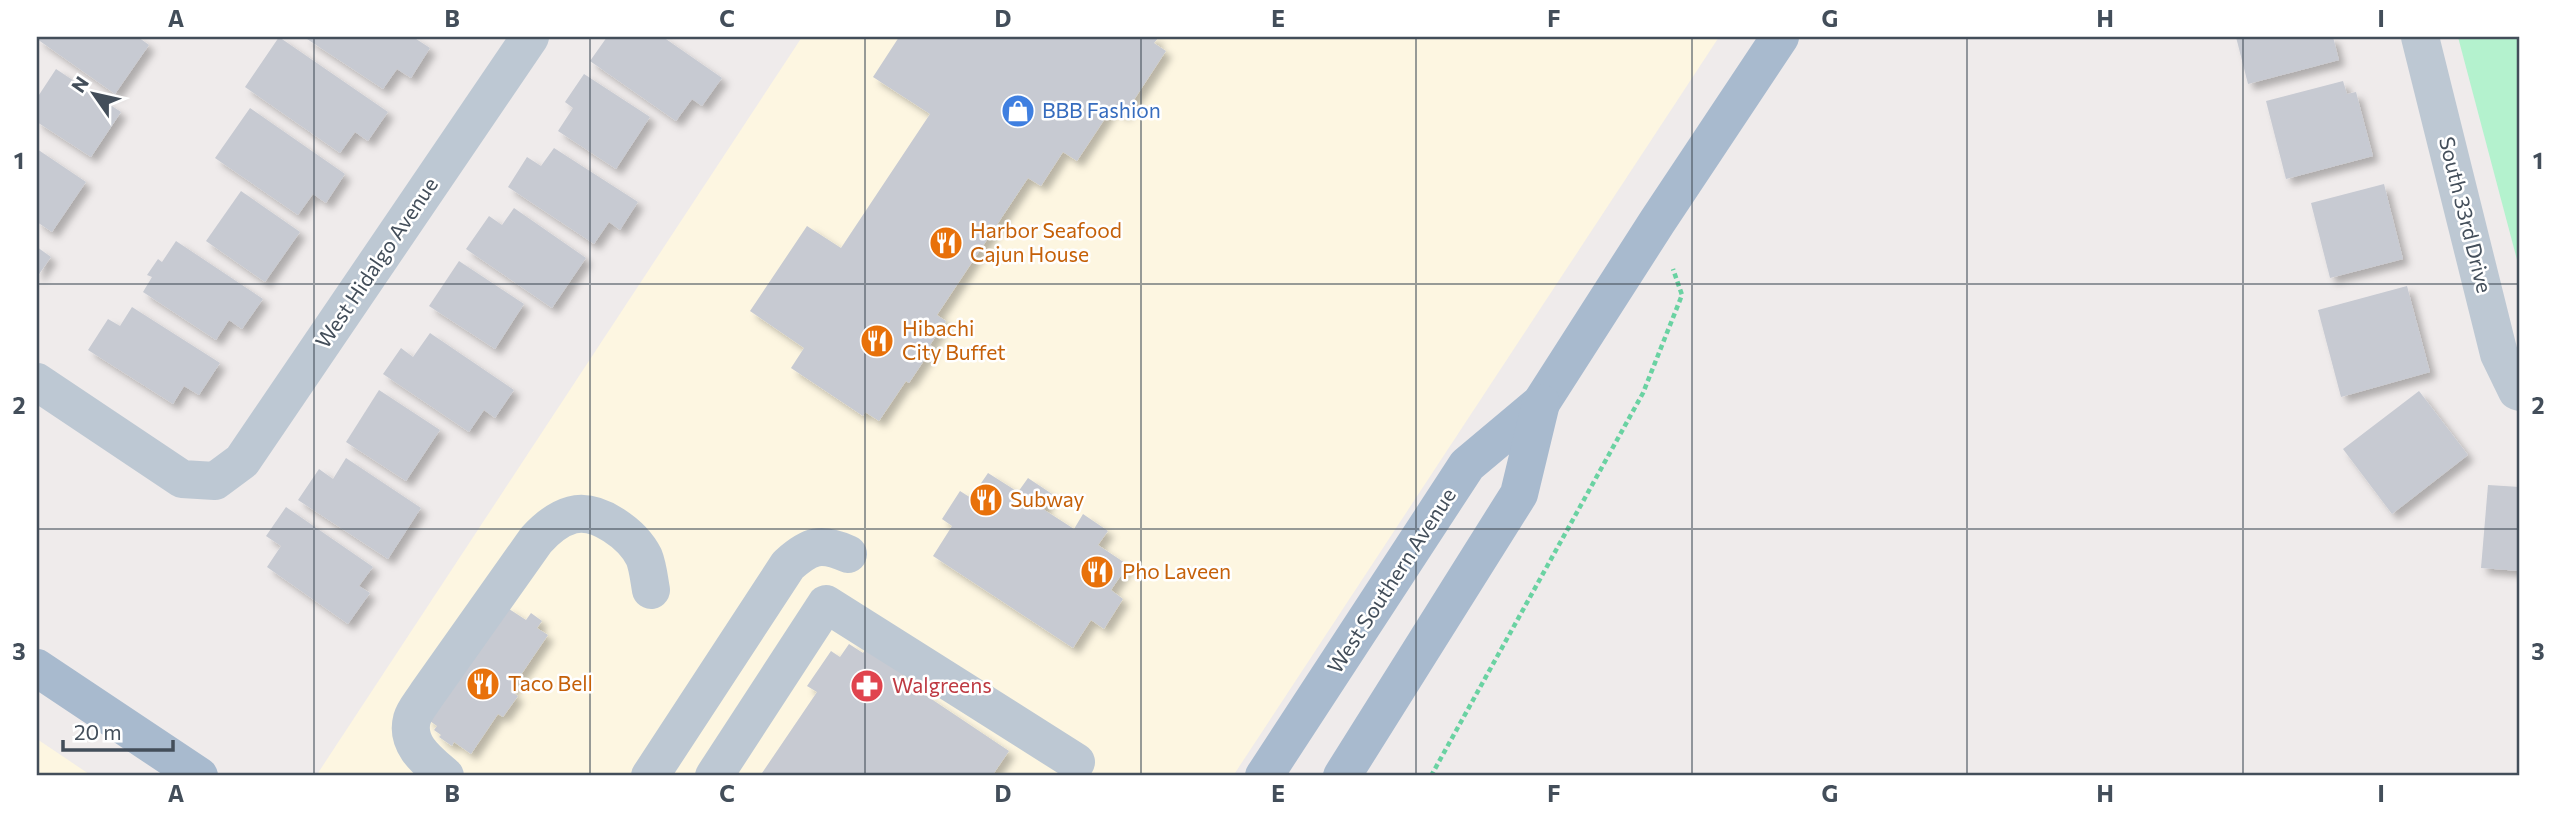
<svg xmlns="http://www.w3.org/2000/svg" width="2557" height="813" font-family="Commissioner,sans-serif">
<style>
.commercial{fill:#fdf6e1}
.green{fill:#b4f2ce}
.building{fill:#c7cad2;filter:url(#shadow)}
.lines{fill:none;stroke-linecap:round;stroke-linejoin:round}
.path{stroke:#6ad2a2;stroke-width:4.5;stroke-dasharray:5 3.5;stroke-linecap:butt}
.minor{stroke:#bdc8d3;stroke-width:38}
.major{stroke:#a8bace;stroke-width:38}
.grid{fill:none;stroke:#434e5a;stroke-width:2;stroke-opacity:0.55}
.labels{text-anchor:middle;stroke-width:5;stroke-linejoin:round;paint-order:stroke}
.shop-label{font-size:21px;fill:#366cbe;stroke:#fff;text-anchor:start}
.street-label{font-size:21px;fill:#434e5a;stroke:#fff}
.food-label{font-size:21px;fill:#c56008;stroke:#fff;text-anchor:start}
.health-label{font-size:21px;fill:#be3a42;stroke:#fff;text-anchor:start}
.neatline{fill:none;stroke:#434e5a;stroke-width:2.5}
.grid-label{font-size:23px;text-anchor:middle;font-weight:bold;fill:#434e5a}
</style>
<defs>
<filter id="shadow"><feDropShadow dx="6" dy="6" stdDeviation="3.5" flood-color="#0004"/></filter>
</defs>
<rect width="100%" height="100%" fill="#efebeb"/>
<g class="commercial">
<polygon points="802,37 1719,37 1233,776 316,776"/>
<polygon points="37,739 92,776 37,776"/>
</g>
<polygon class="green" points="2458,37 2520,37 2520,271"/>
<g class="building">
<polygon points="37,37 138,37 149,45 115,94 37,39"/>
<polygon points="279,37 388,112 368,141 355,132 340,153 245,87"/>
<polygon points="304,37 413,37 430,48 411,78 397,69 383,89"/>
<polygon points="607,37 663,37 722,78 702,106 692,99 676,121 590,61"/>
<polygon points="899,37 1159,37 1154,43 1166,51 1124,115 1112,108 1077,161 1063,152 1041,186 1028,178 937,315 946,321 930,345 933,347 909,383 906,381 879,421 865,412 863,416 791,368 804,348 750,311 807,226 841,248 930,114 873,77"/>
<polygon points="2236,37 2333,37 2339,60 2248,84"/>
<polygon points="56,69 121,112 91,157 37,122 37,98"/>
<polygon points="584,74 650,117 616,169 558,131 573,108 565,102"/>
<polygon points="2343,81 2347,94 2356,92 2373,156 2286,179 2266,101"/>
<polygon points="250,108 345,174 326,203 313,194 298,215 215,158"/>
<polygon points="554,148 638,202 620,230 609,222 594,244 508,187 527,157 541,166"/>
<polygon points="37,149 86,182 52,232 37,222"/>
<polygon points="2384,184 2403,259 2330,278 2311,203"/>
<polygon points="241,191 300,232 265,282 206,241"/>
<polygon points="514,208 586,258 552,308 466,249 489,216 502,225"/>
<polygon points="176,241 263,299 242,329 229,320 216,340 143,292 152,277 147,275 158,259 162,262"/>
<polygon points="37,247 51,257 37,277"/>
<polygon points="459,261 524,304 495,349 429,306"/>
<polygon points="2407,286 2430,372 2341,397 2318,310"/>
<polygon points="132,307 220,363 199,395 184,386 173,404 88,350 108,319 120,326"/>
<polygon points="430,333 514,390 495,418 484,410 469,432 383,374 401,348 413,357"/>
<polygon points="379,390 440,430 406,481 346,442"/>
<polygon points="2419,391 2468,455 2392,514 2343,449"/>
<polygon points="346,458 421,508 388,559 298,500 319,469 333,479"/>
<polygon points="988,473 1018,492 1028,478 1052,494 1043,509 1074,529 1083,514 1108,531 1098,545 1128,565 1111,590 1123,599 1104,629 1091,620 1073,648 933,556 952,526 942,519 960,491 971,498"/>
<polygon points="2488,485 2520,487 2520,571 2481,568"/>
<polygon points="286,507 373,567 359,586 370,593 348,624 267,567 281,546 266,536"/>
<polygon points="506,607 526,620 531,613 542,621 537,628 548,635 510,691 518,696 503,717 498,714 471,754 454,742 452,746 439,737 441,735 434,730 437,726 427,719"/>
<polygon points="878,630 915,655 900,678 1009,751 992,776 760,776 817,692 807,686 831,651 840,657 849,644 863,653"/>
</g>
<g class="lines">
<polyline class="path" points="1431,776 1643,393 1682,295 1673,269"/>
<g class="minor">
<polyline points="2420,37 2499,354 2517,391 2520,392"/>
<polyline points="37,382 182,479 215,481 242,461 530,37"/>
<path d="M445,776C429,762 405,745 412,719C414,711 422,702 427,694L536,540C546,529 557,519 572,515C598,508 633,535 644,557C648,567 649,579 651,590"/>
<path d="M650,776L788,565C810,545 821,542 848,554"/>
<polyline points="714,776 826,604 1076,762"/>
</g>
<g class="major">
<polyline points="37,668 199,776"/>
<polyline points="1264,776 1467,465 1541,403 1657,222 1780,37"/>
<polyline points="1342,776 1519,494 1541,403"/>
</g>
</g>
<path class="grid" d="M314,37V776M590,37V776M865,37V776M1141,37V776M1416,37V776M1692,37V776M1967,37V776M2243,37V776M37,284H2520M37,529H2520"/>
<defs>
<symbol id="shop-disc" viewBox="-11 -11 22 22"><circle r="9.5" fill="#3f7fe0" stroke="#fff"/><path d="M-5-2.5h2.3a2.7 3.5 0 0 1 5.4 0H5L5.5 6h-11ZM-1.5-2.5h3a1.5 2.3 0 0 0-3 0Z" fill="#fff"/></symbol>
<symbol id="restaurant-disc" viewBox="-11 -11 22 22"><circle r="9.5" fill="#e8710a" stroke="#fff"/><path d="M-5-6h1v4h1v-4h1v4h1v-4h1v5L-1.5 .5V6h-2V.5L-5-1ZM5-6V6H3V1.5H1.5Q1.5-4 5-6Z" fill="#fff"/></symbol>
<symbol id="pharmacy-disc" viewBox="-11 -11 22 22"><circle r="9.5" fill="#e0444e" stroke="#fff"/><path d="M-2-6h4v4h4v4h-4v4h-4v-4h-4v-4h4Z" fill="#fff"/></symbol>
</defs>
<g fill-rule="evenodd">
<use href="#shop-disc" x="999" y="92" width="38" height="38"/>
<use href="#restaurant-disc" x="927" y="224" width="38" height="38"/>
<use href="#restaurant-disc" x="858" y="322" width="38" height="38"/>
<use href="#restaurant-disc" x="967" y="481" width="38" height="38"/>
<use href="#restaurant-disc" x="1078" y="553" width="38" height="38"/>
<use href="#restaurant-disc" x="464" y="665" width="38" height="38"/>
<use href="#pharmacy-disc" x="848" y="667" width="38" height="38"/>
</g>
<g class="labels">
<g class="shop-label">
<text x="1042" y="118">BBB Fashion</text>
</g>
<g class="street-label">
<text transform="translate(2465 215) rotate(76)" y="7">South 33rd Drive</text>
<text transform="translate(377 263) rotate(-56)" y="7">West Hidalgo Avenue</text>
<text transform="translate(1392 581) rotate(-57)" y="7">West Southern Avenue</text>
</g>
<g class="food-label">
<text x="970" y="238">Harbor Seafood<tspan x="970" dy="24">Cajun House</tspan></text>
<text x="902" y="336">Hibachi<tspan x="902" dy="24">City Buffet</tspan></text>
<text x="1010" y="507">Subway</text>
<text x="1122" y="579">Pho Laveen</text>
<text x="508" y="691">Taco Bell</text>
</g>
<g class="health-label">
<text x="892" y="693">Walgreens</text>
</g>
</g>
<rect width="2557" height="813" fill="none" stroke="#ffffff" stroke-width="77"/>
<g transform="translate(94 94) rotate(304)" stroke="#ffffff" stroke-width="5" paint-order="stroke">
<path d="M0-5L12 26L0 18L-12 26Z" fill="#434e5a"/>
<text y="-10" font-size="19" font-weight="bold" text-anchor="middle" fill="#434e5a">N</text>
</g>
<path d="M63 740v10h110v-10" fill="none" stroke="#434e5a" stroke-width="3.5"/>
<text x="74" y="740" font-size="21" fill="#434e5a" stroke="#ffffff" stroke-width="5" paint-order="stroke">20 m</text>
<rect x="38" y="38" width="2480" height="736" class="neatline"/>
<g class="grid-label">
<text x="176" y="27">A</text>
<text x="452" y="27">B</text>
<text x="727" y="27">C</text>
<text x="1003" y="27">D</text>
<text x="1278" y="27">E</text>
<text x="1554" y="27">F</text>
<text x="1830" y="27">G</text>
<text x="2105" y="27">H</text>
<text x="2381" y="27">I</text>
<text x="19" y="169">1</text>
<text x="2538" y="169">1</text>
<text x="19" y="414">2</text>
<text x="2538" y="414">2</text>
<text x="19" y="660">3</text>
<text x="2538" y="660">3</text>
<text x="176" y="802">A</text>
<text x="452" y="802">B</text>
<text x="727" y="802">C</text>
<text x="1003" y="802">D</text>
<text x="1278" y="802">E</text>
<text x="1554" y="802">F</text>
<text x="1830" y="802">G</text>
<text x="2105" y="802">H</text>
<text x="2381" y="802">I</text>
</g>
</svg>
